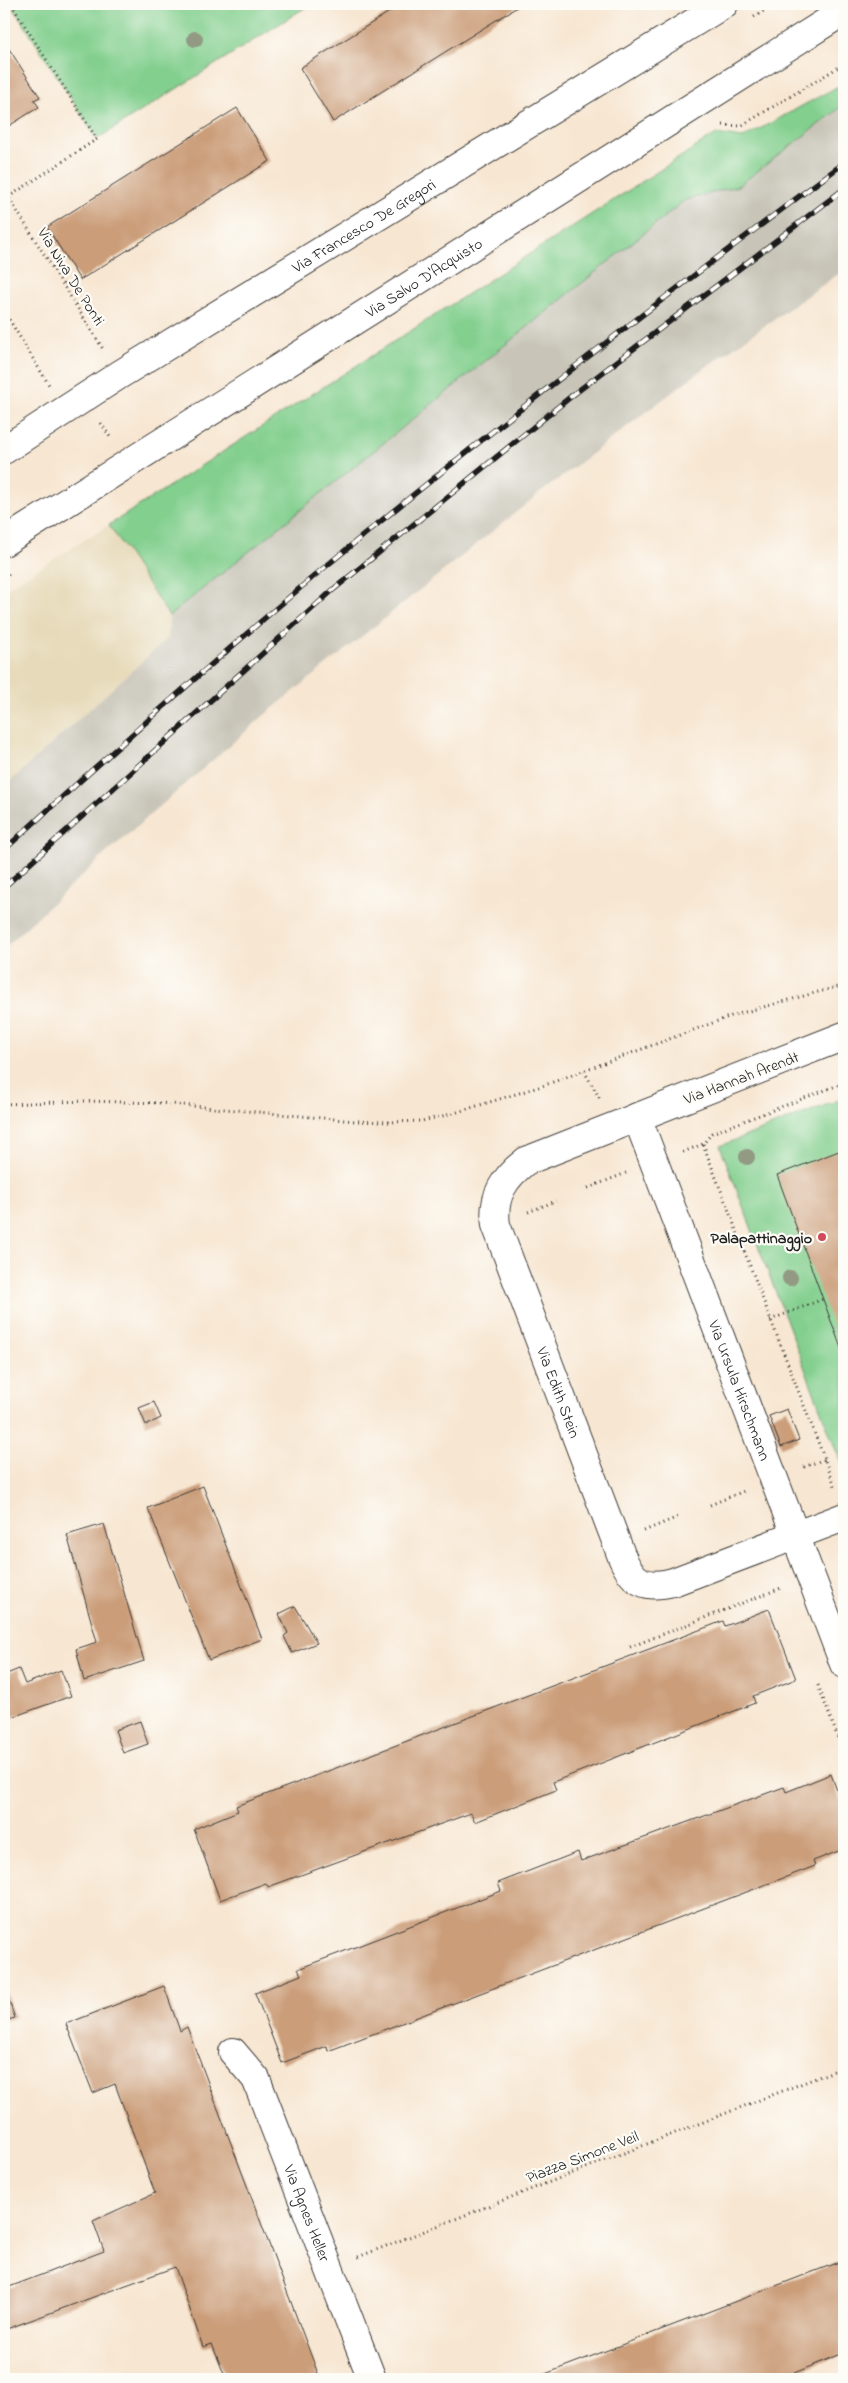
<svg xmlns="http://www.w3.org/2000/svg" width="848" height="2383" font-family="'Indie Flower',sans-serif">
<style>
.built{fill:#e7daba}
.industrial{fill:#c8c4b8}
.green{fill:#82cf8e;stroke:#4f7655}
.building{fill:#cb9d79}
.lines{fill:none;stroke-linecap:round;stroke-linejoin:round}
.street-casing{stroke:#3d3a37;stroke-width:30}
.secondary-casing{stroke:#3d3a37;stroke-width:30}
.path{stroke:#3d3a37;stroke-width:3;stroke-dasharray:1 4;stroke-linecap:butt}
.street{stroke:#fff;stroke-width:28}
.secondary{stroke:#fff;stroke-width:28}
.rail-casing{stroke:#1c1c1c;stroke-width:5.5}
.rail{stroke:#fdfcf7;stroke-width:4;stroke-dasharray:11;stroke-linecap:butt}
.tree{fill:#929a83}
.poi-dot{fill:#d1495b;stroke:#fdfcf7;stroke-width:2}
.labels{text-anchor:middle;stroke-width:4.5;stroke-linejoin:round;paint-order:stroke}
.street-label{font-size:16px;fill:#1c1c1c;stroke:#fdfcf7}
.poi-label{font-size:16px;font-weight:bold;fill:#1c1c1c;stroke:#fdfcf7;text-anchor:end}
</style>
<rect width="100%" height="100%" fill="#fdfcf7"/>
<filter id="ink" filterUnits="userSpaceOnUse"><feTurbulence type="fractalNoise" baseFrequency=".02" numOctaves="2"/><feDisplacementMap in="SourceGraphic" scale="10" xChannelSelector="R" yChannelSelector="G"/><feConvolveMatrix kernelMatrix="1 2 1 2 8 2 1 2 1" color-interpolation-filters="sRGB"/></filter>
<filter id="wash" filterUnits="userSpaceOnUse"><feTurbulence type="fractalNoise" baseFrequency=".0096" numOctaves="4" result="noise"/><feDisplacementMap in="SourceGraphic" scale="20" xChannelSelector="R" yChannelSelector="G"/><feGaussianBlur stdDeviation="1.12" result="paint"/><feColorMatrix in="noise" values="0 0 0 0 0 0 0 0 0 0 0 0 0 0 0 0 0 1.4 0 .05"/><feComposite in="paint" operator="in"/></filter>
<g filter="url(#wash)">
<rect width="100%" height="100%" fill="#f7e6d1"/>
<polygon class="built" points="109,525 169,616 168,638 4,787 4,590"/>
<polygon class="industrial" points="844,105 844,270 696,374 540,493 268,712 103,856 4,948 4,787 168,638 169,616 685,200 738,186"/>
<g class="green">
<polygon points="11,4 311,4 97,139"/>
<polygon points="844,83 844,105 738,186 685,200 169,616 109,525 716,134 743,138"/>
<polygon points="844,1098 844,1465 842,1466 720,1146"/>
</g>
<g id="blocks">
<g class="building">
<polygon points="402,4 522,4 333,122 300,68"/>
<polygon points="4,41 40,97 34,100 39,107 4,129"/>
<polygon points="237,108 270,161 80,280 47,227"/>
<polygon points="844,1149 844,1356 777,1175"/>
<polygon points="154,1402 161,1418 146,1425 139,1408"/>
<polygon points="787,1409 799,1440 781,1447 769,1416"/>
<polygon points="203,1486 262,1639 209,1660 148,1508"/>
<polygon points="104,1524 144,1661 84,1681 76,1649 97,1642 67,1535"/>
<polygon points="295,1606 317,1643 292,1653 284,1636 288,1633 279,1614"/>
<polygon points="769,1609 796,1679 753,1696 755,1703 553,1782 556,1790 475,1822 471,1813 268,1887 266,1883 220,1900 194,1829 238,1811 236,1806 723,1621 725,1626"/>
<polygon points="19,1669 25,1684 61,1670 71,1696 4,1720 4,1675"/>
<polygon points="140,1721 148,1744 123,1753 115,1730"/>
<polygon points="831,1774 844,1810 844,1849 813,1861 815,1866 328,2051 327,2046 282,2063 255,1993 301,1975 298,1969 501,1891 498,1883 578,1852 581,1861 784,1787 786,1792"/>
<polygon points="164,1986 180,2031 187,2027 320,2379 226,2379 212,2344 203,2347 175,2267 4,2330 4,2289 104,2251 93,2221 155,2193 115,2084 93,2093 66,2024"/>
<polygon points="4,1987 15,2018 4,2021"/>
<polygon points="844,2260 844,2353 779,2379 532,2379"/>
</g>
</g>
</g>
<g filter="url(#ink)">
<use href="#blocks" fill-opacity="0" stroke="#3d3a37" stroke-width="1"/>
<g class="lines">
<defs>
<g id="street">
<path id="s1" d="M4,450L119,375L724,4"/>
<path id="s2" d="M844,1036L526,1161C504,1178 492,1196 496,1225L622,1557C633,1583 646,1589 673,1582L844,1517"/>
<path id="s3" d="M637,1117L844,1664"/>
<path id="s4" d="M233,2052L256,2079L372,2379"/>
</g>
<g id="secondary">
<path id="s5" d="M4,542L844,11"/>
</g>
</defs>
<use href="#street" class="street-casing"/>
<use href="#secondary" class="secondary-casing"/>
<g class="path">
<polyline points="754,17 775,4"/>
<polyline points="723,125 741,126 844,64"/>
<polyline points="4,190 103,349"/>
<polyline points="4,200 97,139 11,4"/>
<polyline points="4,311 49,385"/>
<polyline points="101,423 110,437"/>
<polyline points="4,577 10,574"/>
<polyline points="584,1071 600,1099"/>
<polyline points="4,1104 86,1101 160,1103 355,1121 389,1122 422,1121 451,1114 545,1085 734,1015 844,985"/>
<polyline points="703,1144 835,1486"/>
<polyline points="683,1152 703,1144 712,1133 844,1083"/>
<polyline points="588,1188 626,1173"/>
<polyline points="528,1212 556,1201"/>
<polyline points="770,1320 823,1299"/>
<polyline points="804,1467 825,1459"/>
<polyline points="710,1505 744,1491"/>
<polyline points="644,1531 678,1517"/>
<polyline points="630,1647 781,1588"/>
<polyline points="818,1685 844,1754"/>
<polyline points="839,1740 844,1738"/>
<polyline points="358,2257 844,2067"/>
</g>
<use href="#street" class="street"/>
<use href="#secondary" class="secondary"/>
<defs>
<g id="rail">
<path d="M4,850C107,756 212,662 319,572C490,430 666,295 844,163"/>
<polyline points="4,887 334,589 574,394 844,189"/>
</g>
</defs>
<use href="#rail" class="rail-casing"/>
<use href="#rail" class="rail"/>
</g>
<g class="tree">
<circle cx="195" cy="39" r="8"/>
<circle cx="747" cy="1157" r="8"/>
<circle cx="790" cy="1278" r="8"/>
</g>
</g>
<circle class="poi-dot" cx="822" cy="1237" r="5"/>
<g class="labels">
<g class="street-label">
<text dy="6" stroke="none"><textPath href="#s1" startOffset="424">Via Francesco De Gregori</textPath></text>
<text transform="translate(72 276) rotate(58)" y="6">Via Niva De Ponti</text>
<text dy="6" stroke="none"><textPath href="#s5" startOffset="496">Via Salvo D'Acquisto</textPath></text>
<text transform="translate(741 1077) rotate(-21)" y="6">Via Hannah Arendt</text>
<text dy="6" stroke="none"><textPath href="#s3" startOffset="292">Via Ursula Hirschmann</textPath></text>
<text dy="6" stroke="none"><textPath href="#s2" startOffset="595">Via Edith Stein</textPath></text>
<text transform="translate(582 2156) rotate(-21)" y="6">Piazza Simone Veil</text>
<text dy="6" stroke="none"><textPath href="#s4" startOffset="179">Via Agnes Heller</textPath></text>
</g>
<g class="poi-label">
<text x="812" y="1243">Palapattinaggio</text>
</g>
</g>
<rect width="848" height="2383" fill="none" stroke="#fdfcf7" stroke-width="20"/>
</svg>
